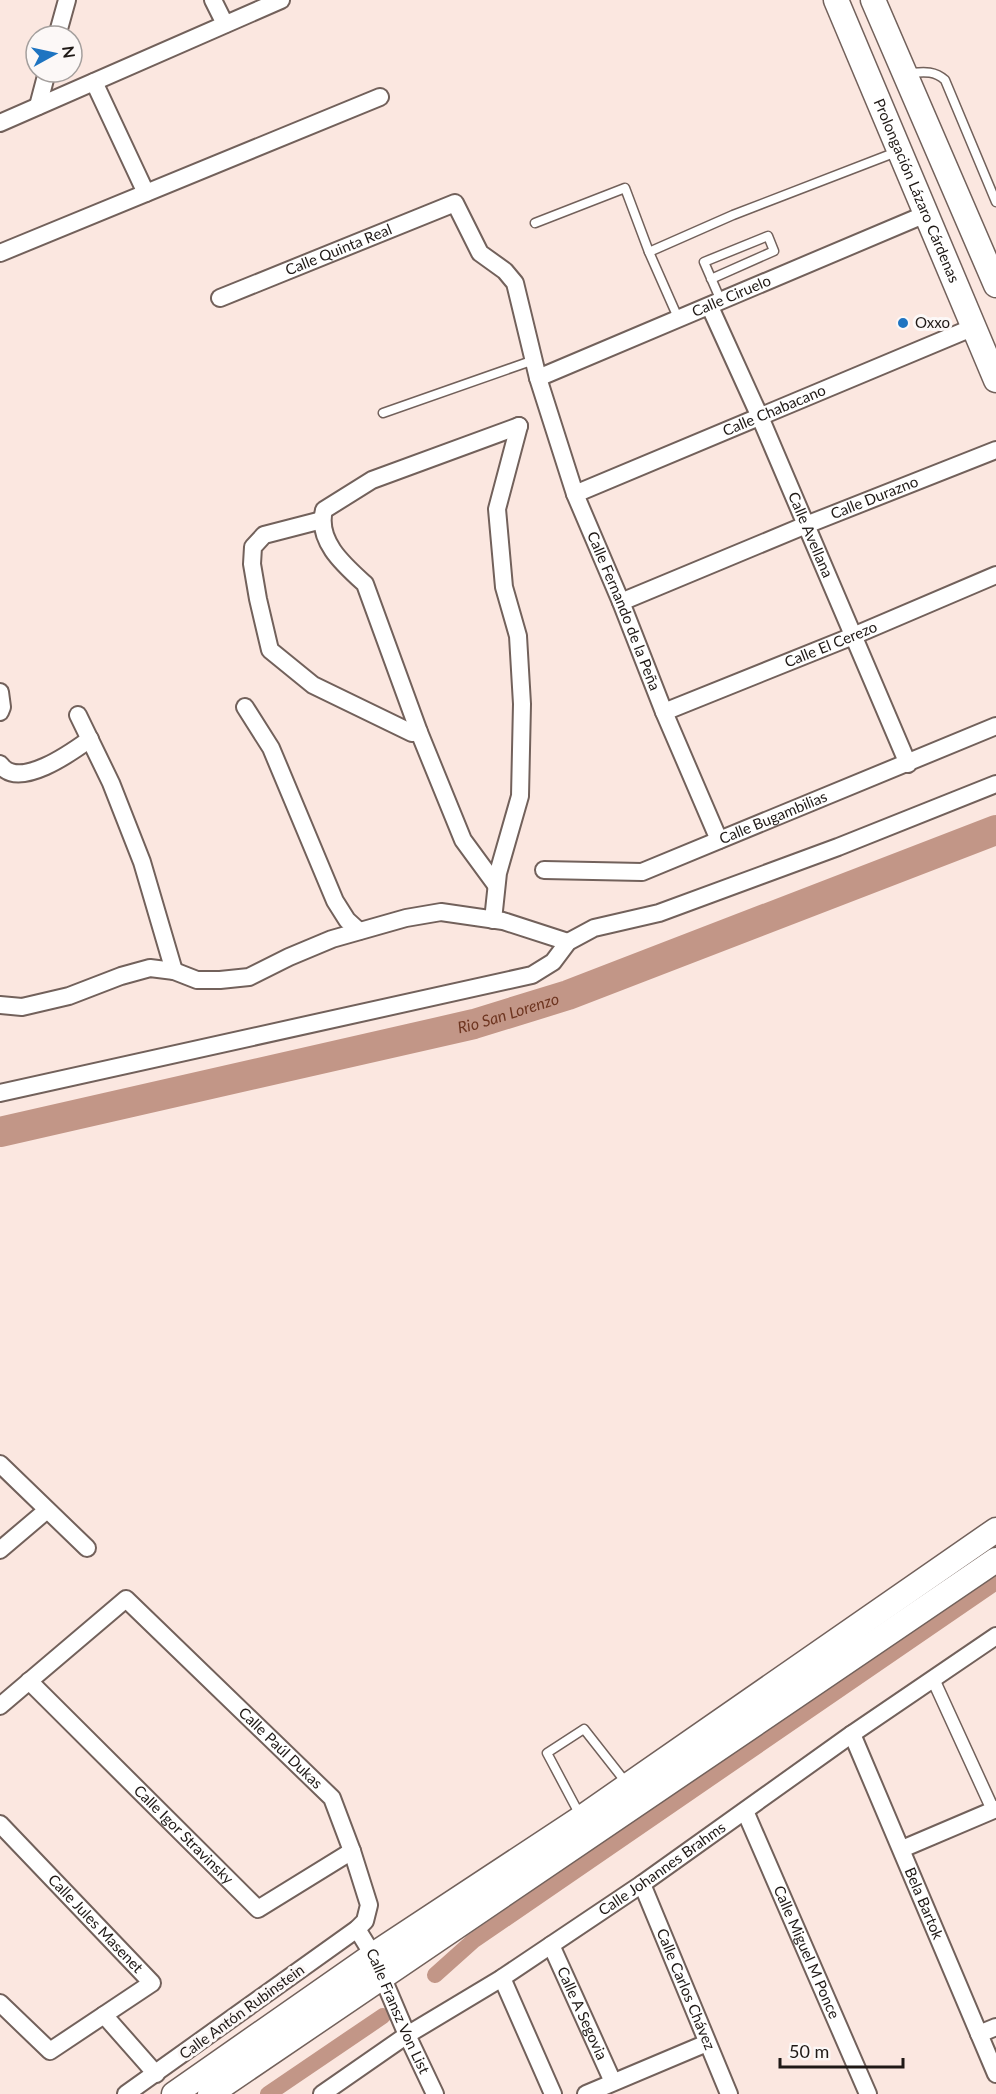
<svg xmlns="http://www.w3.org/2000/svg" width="996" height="2094" font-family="Lato,sans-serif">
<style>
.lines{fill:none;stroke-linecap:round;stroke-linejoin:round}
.canal{stroke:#c29687;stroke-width:16}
.river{stroke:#c29687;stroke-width:30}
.service-casing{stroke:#72615b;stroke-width:11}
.pedestrian-casing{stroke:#72615b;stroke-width:15}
.minor-casing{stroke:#72615b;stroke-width:20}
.secondary-casing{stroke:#72615b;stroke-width:27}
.service{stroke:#fff;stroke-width:8}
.pedestrian{stroke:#fff;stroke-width:12}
.minor{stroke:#fff;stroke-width:16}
.secondary{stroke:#fff;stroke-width:24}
.poi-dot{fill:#1e74c1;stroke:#fcf8f7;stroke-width:2}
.labels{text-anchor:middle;stroke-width:6;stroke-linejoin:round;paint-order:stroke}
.street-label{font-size:15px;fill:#1f1916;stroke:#fcf8f7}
.poi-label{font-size:15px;fill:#1f1916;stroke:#fcf8f7;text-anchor:start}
.water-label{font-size:16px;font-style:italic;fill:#6e3520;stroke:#fcf8f7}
</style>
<rect width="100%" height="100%" fill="#fbe7e0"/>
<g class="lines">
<g class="canal">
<polyline points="435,1975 473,1941 996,1582"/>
<polyline points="268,2094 383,2016"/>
</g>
<path class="river" id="s1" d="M0,1132L474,1024L568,995L996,830"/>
<defs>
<g id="service">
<path d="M909,73C923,72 934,70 945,80L996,202"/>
<polyline points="535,223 625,188 649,252 679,320"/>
<polyline points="649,252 733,215 899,151"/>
<polyline points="711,279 774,251 768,236 704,262 721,301"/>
<polyline points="383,413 534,360"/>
<polyline points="581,1817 547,1753 584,1729 628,1785"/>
</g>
<polyline id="pedestrian" points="933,1679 993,1810"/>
<g id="minor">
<polyline points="213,0 225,24"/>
<polyline points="57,36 67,0"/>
<polyline points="94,82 146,193"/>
<polyline points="38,106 47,72"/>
<polyline points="0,123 281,0"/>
<polyline points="0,253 380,97"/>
<path id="s2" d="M220,298L455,203L480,253L505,271L515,283L538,378L575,494L621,602L664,712L719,840"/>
<path id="s3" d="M710,307L760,417L908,764"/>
<path id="s4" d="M538,378L926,214"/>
<path id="s5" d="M575,494L974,327"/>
<polyline points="322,520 264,535 253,547 252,564 258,599 270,650 313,685 412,733 419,732"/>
<path id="s6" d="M621,602L806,525L996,450"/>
<polyline points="0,692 2,707 0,712"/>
<polyline points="245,707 271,748 335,901 347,920 359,931"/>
<path id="s7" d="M664,712L853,636L996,575"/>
<polyline points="78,715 111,783 142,862 174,971"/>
<path d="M0,764C18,791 72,752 90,739"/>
<path id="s8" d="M544,870L642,872L996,726"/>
<path d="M496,885L463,840L419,732L365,584C344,565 316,541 324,510L372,480L519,426"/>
<polyline points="493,920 498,873 520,796 522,704 518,636 504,587 497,509 519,426"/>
<polyline points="0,1005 22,1007 69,996 121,976 150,968 174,971 197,980 220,980 249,977 289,957 332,939 406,918 441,912 503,921 568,942"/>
<polyline points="0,1093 532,975 553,962 568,942 594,928 659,913 838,847 996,784"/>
<polyline points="0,1464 87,1548"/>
<polyline points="0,1550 47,1510"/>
<path id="s9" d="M29,1681L258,1909L352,1851"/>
<path id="s10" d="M0,1706L126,1599L332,1798L352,1851L369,1905L365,1921L357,1929L126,2094"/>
<path id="s11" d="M852,1734L996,2074"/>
<path id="s12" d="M745,1811L868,2094"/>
<path id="s13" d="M0,1824L152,1983L50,2051L0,2003"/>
<polyline points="902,1849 996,1809"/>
<path id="s14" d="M642,1884L729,2094"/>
<path id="s15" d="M357,1929L373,1955L407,2035L435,2094"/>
<path id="s16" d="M551,1945L613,2082"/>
<polyline points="502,1978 553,2094"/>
<polyline points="104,2015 156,2074"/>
<polyline points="979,2034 996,2027"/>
<path id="s17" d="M322,2094L407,2035L502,1978L642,1884L852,1734L996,1636"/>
<polyline points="586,2094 707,2043"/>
</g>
<g id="secondary">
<path id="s18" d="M836,0L996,380"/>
<polyline points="873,0 996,285"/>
<polyline points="174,2094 373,1955 581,1818 996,1530"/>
<polyline points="210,2094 996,1560"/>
</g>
</defs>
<use href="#service" class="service-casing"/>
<use href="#pedestrian" class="pedestrian-casing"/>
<use href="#minor" class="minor-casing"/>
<use href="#secondary" class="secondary-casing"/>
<use href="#service" class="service"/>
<use href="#pedestrian" class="pedestrian"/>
<use href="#minor" class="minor"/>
<use href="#secondary" class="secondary"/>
</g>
<circle class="poi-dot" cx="903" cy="323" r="6"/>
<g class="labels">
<g class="street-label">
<text dy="5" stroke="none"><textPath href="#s18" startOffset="207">Prolongación Lázaro Cárdenas</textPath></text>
<text dy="5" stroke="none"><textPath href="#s2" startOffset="128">Calle Quinta Real</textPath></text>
<text dy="5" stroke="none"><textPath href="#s4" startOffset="210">Calle Ciruelo</textPath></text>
<text dy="5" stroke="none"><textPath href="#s5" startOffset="216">Calle Chabacano</textPath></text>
<text dy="5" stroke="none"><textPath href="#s6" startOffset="274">Calle Durazno</textPath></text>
<text dy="5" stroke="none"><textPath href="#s3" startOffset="249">Calle Avellana</textPath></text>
<text dy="5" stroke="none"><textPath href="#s2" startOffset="702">Calle Fernando de la Peña</textPath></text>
<text dy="5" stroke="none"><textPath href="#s7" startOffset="180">Calle El Cerezo</textPath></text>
<text dy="5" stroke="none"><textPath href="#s8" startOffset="240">Calle Bugambilias</textPath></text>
<text dy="5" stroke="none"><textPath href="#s10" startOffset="380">Calle Paúl Dukas</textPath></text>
<text dy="5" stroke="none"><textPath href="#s9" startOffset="218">Calle Igor Stravinsky</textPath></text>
<text dy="5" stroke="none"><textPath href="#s17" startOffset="408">Calle Johannes Brahms</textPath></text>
<text dy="5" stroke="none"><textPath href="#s11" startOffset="184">Bela Bartok</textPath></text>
<text dy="5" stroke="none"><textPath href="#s13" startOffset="138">Calle Jules Masenet</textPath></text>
<text dy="5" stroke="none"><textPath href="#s12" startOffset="154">Calle Miguel M Ponce</textPath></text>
<text dy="5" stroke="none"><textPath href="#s14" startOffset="114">Calle Carlos Chávez</textPath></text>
<text dy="5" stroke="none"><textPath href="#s15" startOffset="92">Calle Fransz Von List</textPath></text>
<text transform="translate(242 2012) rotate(-36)" y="5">Calle Antón Rubinstein</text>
<text dy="5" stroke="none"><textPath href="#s16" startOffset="75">Calle A Segovia</textPath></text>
</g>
<g class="poi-label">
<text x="915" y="328">Oxxo</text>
</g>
<g class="water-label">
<text dy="6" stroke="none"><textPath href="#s1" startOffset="522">Rio San Lorenzo</textPath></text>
</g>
</g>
<g transform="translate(54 54) rotate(82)"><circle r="28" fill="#fcf8f7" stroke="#a49f9d" stroke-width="1.5"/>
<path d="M0-4.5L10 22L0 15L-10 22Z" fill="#1e74c1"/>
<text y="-9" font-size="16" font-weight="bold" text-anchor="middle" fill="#1f1916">N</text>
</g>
<path d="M780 2058v9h123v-9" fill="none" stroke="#1f1916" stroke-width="3"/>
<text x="789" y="2058" font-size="18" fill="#1f1916" stroke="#fcf8f7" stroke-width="4.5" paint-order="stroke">50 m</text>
</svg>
